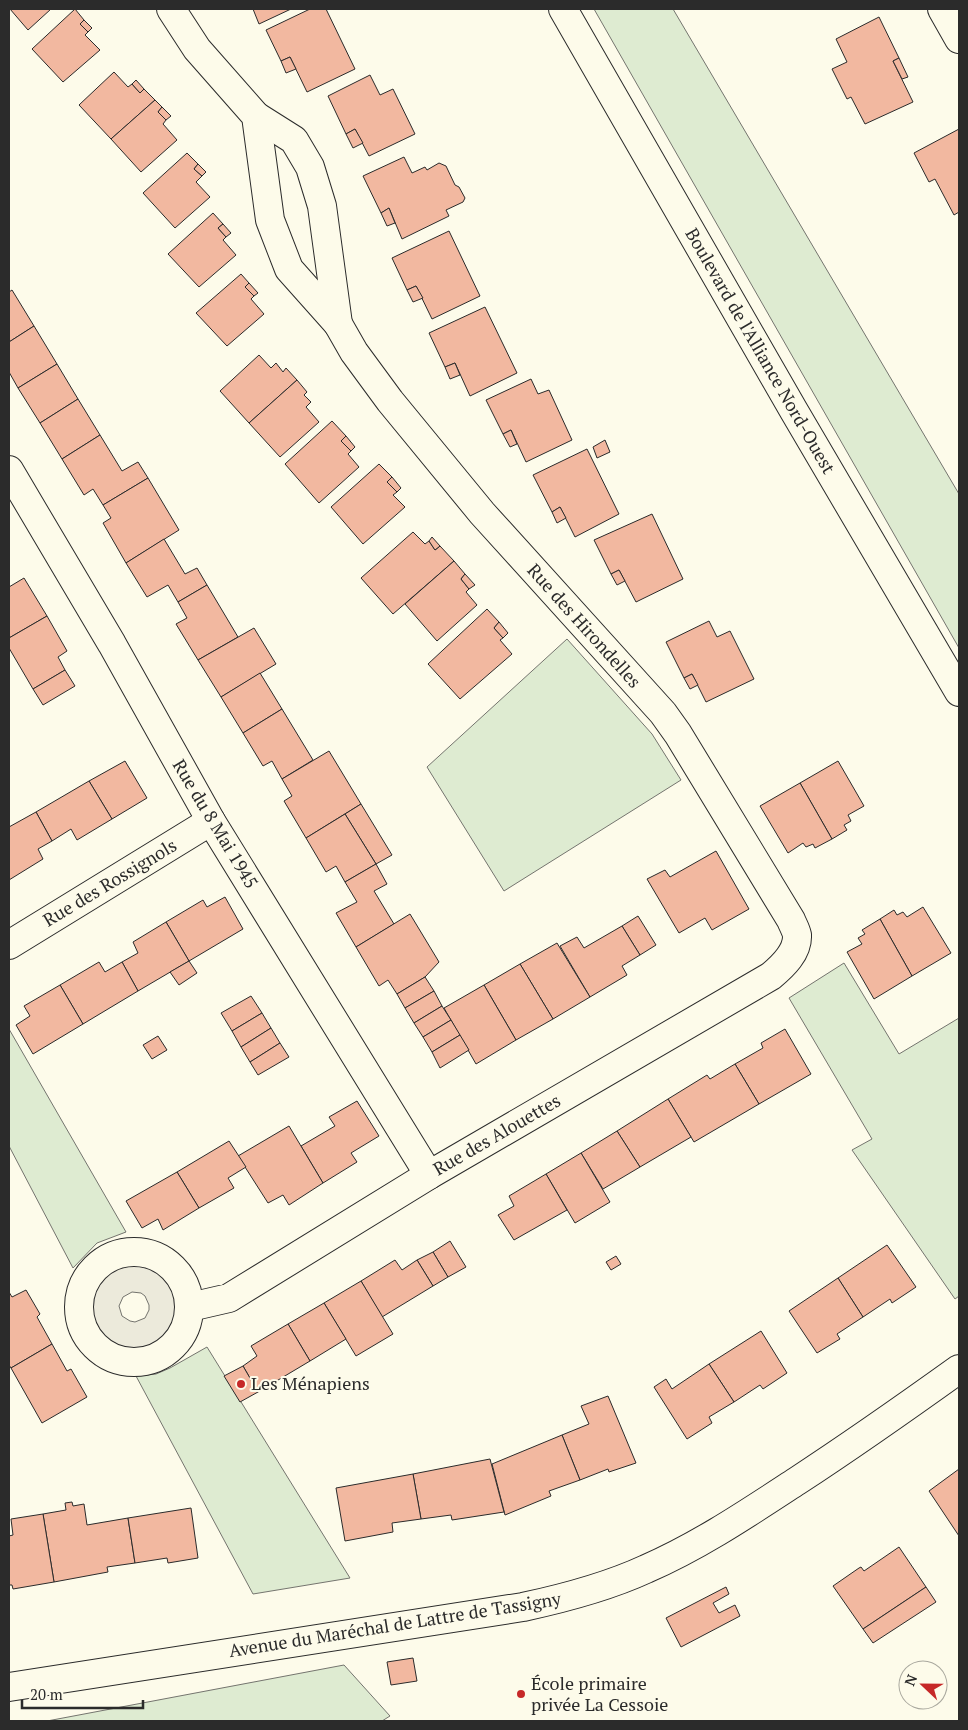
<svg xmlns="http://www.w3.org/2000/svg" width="968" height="1730" font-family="'PT Serif',serif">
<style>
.green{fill:#deebd1;stroke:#74746e}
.parking{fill:#eceadb;stroke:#74746e;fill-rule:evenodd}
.building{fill:#f2b8a0;stroke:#2b2b2b}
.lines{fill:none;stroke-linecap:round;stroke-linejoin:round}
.minor-casing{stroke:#2b2b2b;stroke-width:30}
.tertiary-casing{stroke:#2b2b2b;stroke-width:30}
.secondary-casing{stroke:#2b2b2b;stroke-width:30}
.minor{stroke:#fdfbea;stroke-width:28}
.tertiary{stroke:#fdfbea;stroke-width:28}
.secondary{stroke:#fdfbea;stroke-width:28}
.poi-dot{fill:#c62828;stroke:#fdfbea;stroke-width:2}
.labels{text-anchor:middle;stroke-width:4;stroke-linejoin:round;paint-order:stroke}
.street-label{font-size:18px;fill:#2b2b2b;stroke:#fdfbea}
.poi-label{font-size:18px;fill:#2b2b2b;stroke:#fdfbea;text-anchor:start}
</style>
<rect width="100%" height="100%" fill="#fdfbea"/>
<g class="green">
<polygon points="594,9 673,9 959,494 959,648"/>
<polygon points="567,639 652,734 681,780 504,891 427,767"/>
<polygon points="844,963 899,1054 959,1018 959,1296 955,1299 852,1150 872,1139 789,998"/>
<polygon points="9,1029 126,1232 97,1243 73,1268 9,1146"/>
<polygon points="207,1347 350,1578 253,1594 136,1376 156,1374 170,1368"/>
<polygon points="344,1665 390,1716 382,1721 47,1721"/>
</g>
<path class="parking" d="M125,1252H145L163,1259L177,1271L187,1288L190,1307L187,1325L178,1342L164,1354L148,1361L129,1363L112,1358L97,1349L86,1335L80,1319L79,1301L83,1284L94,1269L108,1258ZM132,1292L141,1293L145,1296L149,1305V1310L145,1318L135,1322L130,1321L122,1316L119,1306L123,1297Z"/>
<g class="building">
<polygon points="10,9 51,9 28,30"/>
<polygon points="75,9 84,20 80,24 88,32 85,35 100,50 63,82 32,49"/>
<polygon points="253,9 291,9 259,24"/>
<polygon points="310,9 326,9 355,69 307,92 290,57 281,61 266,30"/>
<polygon points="879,17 899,58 893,61 913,102 865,124 851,97 847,99 832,69 847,62 836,39"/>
<polygon points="84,20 92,28 88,32 80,24"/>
<polygon points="290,57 296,69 286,73 281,61"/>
<polygon points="899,58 908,77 902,79 893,61"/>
<polygon points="114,72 128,87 132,84 140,93 144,89 155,100 111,139 79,105"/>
<polygon points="370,75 380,95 393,89 415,134 369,156 355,129 346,134 328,96"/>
<polygon points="136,80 144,89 140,93 132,84"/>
<polygon points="155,100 162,107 158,112 166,120 163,124 177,140 141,172 111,139"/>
<polygon points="162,107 171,116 166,120 158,112"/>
<polygon points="355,129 363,143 353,148 346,134"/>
<polygon points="959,129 959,212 954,215 935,179 929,182 914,153"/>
<polygon points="187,153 198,164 194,169 202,176 196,182 210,197 175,228 143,193"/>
<polygon points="404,157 412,173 425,167 427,170 439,163 446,166 455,185 459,187 465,198 463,202 446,210 449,216 402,239 389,208 381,213 363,176"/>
<polygon points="198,164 206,172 202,176 194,169"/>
<polygon points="389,208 395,223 387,226 381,213"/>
<polygon points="213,213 223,224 218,228 226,237 223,240 236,255 199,287 168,254"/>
<polygon points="223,224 231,233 226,237 218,228"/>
<polygon points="449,231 480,296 432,319 416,286 407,290 392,258"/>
<polygon points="241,274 249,283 245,287 254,296 251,299 264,314 227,346 196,313"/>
<polygon points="249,283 258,293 254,296 245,287"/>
<polygon points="416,286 423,298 413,302 407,290"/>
<polygon points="12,290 34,326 9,342 9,292"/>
<polygon points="485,307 517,373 470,396 455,363 445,367 429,333"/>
<polygon points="34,326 57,364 18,388 9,372 9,342"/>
<polygon points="259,355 271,368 276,363 283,372 286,368 297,380 249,423 220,391"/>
<polygon points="455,363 460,375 450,379 445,367"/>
<polygon points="57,364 78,399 40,423 18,388"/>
<polygon points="531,379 538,394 549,390 572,440 526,462 511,430 503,434 486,400"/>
<polygon points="297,380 307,392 304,395 311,402 306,407 319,422 280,457 249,423"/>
<polygon points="78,399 100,435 62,459 40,423"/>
<polygon points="332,421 346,436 341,441 351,451 348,454 359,467 319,503 285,464"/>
<polygon points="511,430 517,444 510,447 503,434"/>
<polygon points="100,435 122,471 138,462 148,478 103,505 93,489 84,495 62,459"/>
<polygon points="346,436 355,447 351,451 341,441"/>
<polygon points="605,440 610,452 597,458 593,447"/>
<polygon points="587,449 619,514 575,537 560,507 552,512 533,475"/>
<polygon points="379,464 392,477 387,482 397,492 393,495 405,507 363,544 331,507"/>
<polygon points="392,477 401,488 397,492 387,482"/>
<polygon points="148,478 179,530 126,563 103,523 111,518 103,505"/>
<polygon points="560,507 566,518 557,523 552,512"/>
<polygon points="652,514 683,579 636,602 619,570 611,574 594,540"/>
<polygon points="413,532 425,544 429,541 435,550 440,546 454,561 393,614 361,578"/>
<polygon points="432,537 440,546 435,550 429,541"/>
<polygon points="164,539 185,574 197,568 207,585 178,602 168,585 147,597 126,563"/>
<polygon points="454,561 465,574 461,579 469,589 466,592 477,605 437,641 405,604"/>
<polygon points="619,570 625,581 617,585 611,574"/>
<polygon points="465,574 475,585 469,589 461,579"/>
<polygon points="24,578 47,616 9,638 9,587"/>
<polygon points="207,585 238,637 198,660 176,624 187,618 178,602"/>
<polygon points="487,609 499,622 494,628 503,638 500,640 512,654 460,699 428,664"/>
<polygon points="47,616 67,651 58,657 65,670 33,689 9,648 9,638"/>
<polygon points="709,621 717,637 730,631 754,679 706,702 692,674 684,678 666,642"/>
<polygon points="499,622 508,633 503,638 494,628"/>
<polygon points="254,628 276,664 221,697 198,660"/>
<polygon points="65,670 75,686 43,705 33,689"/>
<polygon points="260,673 282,709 243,733 221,697"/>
<polygon points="692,674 698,685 690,689 684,678"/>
<polygon points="282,709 313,760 282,779 272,761 263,766 243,733"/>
<polygon points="329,751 361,804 306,838 284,801 292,796 282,779"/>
<polygon points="125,761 147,798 112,819 89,781"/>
<polygon points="838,761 864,806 848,815 851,821 844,825 847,830 832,839 800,783"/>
<polygon points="89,781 112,819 77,840 71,829 52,841 36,812"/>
<polygon points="800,783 832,839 815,848 813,844 806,847 803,843 788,853 760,806"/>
<polygon points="361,804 392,855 376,864 345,814"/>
<polygon points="36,812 52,841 38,849 43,859 9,880 9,827"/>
<polygon points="345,814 376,864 345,882 336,866 326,872 306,838"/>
<polygon points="716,851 749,909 712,930 705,918 679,933 647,879 665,870 670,877"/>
<polygon points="376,864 387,884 374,891 394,924 356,947 336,913 357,902 345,882"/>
<polygon points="225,897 243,929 189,961 166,922 203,900 207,907"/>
<polygon points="923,907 951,953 912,976 880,919 894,910 897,915 903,912 907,917"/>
<polygon points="410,914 439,962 425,977 397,994 388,980 379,986 356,947"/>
<polygon points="638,916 656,945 640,955 622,926"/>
<polygon points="880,919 912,976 874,999 847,952 862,944 858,938 865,934 862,930"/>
<polygon points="166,922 189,961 138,991 122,962 138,953 133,942"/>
<polygon points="622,926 640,955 622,966 627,975 590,997 560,946 577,937 584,948"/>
<polygon points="557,943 590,997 553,1019 520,964"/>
<polygon points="189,961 197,973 179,985 170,972"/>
<polygon points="99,962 105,972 122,962 138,991 83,1024 60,985"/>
<polygon points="520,964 553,1019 516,1040 484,985"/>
<polygon points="425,977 434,991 405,1008 397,994"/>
<polygon points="60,985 83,1024 33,1054 16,1025 30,1016 24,1006"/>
<polygon points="484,985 516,1040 476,1064 444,1008"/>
<polygon points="434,991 442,1006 414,1023 405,1008"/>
<polygon points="251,996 262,1013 232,1031 221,1013"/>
<polygon points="442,1006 451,1020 423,1037 414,1023"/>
<polygon points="262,1013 271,1028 241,1047 232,1031"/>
<polygon points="451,1020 460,1035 432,1052 423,1037"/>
<polygon points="271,1028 280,1043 250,1062 241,1047"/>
<polygon points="785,1029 811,1074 759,1104 735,1064 763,1048 761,1043"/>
<polygon points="460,1035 469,1050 440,1068 432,1052"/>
<polygon points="158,1036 167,1050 152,1059 143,1045"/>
<polygon points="280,1043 289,1057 258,1075 250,1062"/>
<polygon points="735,1064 759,1104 694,1142 668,1099 707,1075 710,1079"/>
<polygon points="668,1099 691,1137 640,1167 617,1131"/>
<polygon points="357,1101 379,1136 351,1153 357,1162 323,1183 301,1146 335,1126 329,1117"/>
<polygon points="289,1126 323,1183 289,1205 283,1195 268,1203 238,1156"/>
<polygon points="617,1131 640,1167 603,1189 581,1153"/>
<polygon points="229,1141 246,1167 228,1178 234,1188 199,1208 177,1172"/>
<polygon points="581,1153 610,1202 575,1223 546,1174"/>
<polygon points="177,1172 199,1208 163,1230 158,1219 142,1228 126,1201"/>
<polygon points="546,1174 567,1210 514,1240 498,1215 514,1206 509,1196"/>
<polygon points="450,1241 466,1267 448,1277 433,1252"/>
<polygon points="887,1245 916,1287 892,1303 890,1299 863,1317 838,1278"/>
<polygon points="433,1252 448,1277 433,1286 417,1260"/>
<polygon points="616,1256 621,1264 611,1270 606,1262"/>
<polygon points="395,1260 402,1270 417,1260 433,1286 382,1317 361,1281"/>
<polygon points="838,1278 863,1317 837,1334 840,1339 817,1353 789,1311"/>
<polygon points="361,1281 393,1334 356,1356 324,1303"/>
<polygon points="26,1290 40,1314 37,1317 52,1344 11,1368 9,1365 9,1292 12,1297"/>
<polygon points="324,1303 346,1339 310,1361 288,1324"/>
<polygon points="288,1324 310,1361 258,1392 243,1366 257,1356 251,1346"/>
<polygon points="761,1331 787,1373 763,1389 760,1385 734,1402 709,1364"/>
<polygon points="52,1344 67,1371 71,1369 87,1397 42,1423 11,1368"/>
<polygon points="709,1364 734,1402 709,1417 712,1423 687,1439 654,1387 666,1379 672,1389"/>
<polygon points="243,1366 258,1392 240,1402 224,1376"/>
<polygon points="608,1396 636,1463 609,1472 608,1469 580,1480 562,1435 589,1424 581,1406"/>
<polygon points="562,1435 580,1480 549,1491 551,1496 505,1515 492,1464"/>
<polygon points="490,1459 504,1512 452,1520 451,1515 421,1519 413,1474"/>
<polygon points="959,1469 959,1536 929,1491"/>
<polygon points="413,1474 421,1519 392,1523 393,1532 345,1541 336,1488"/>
<polygon points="72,1502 73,1506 84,1504 87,1525 128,1518 135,1563 107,1567 108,1572 54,1582 43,1514 66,1510 65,1503"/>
<polygon points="191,1508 198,1558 168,1563 167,1558 135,1563 128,1518"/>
<polygon points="43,1514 54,1582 13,1589 12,1585 9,1585 9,1536 13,1535 11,1519"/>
<polygon points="899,1547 926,1587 863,1629 833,1586 859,1568 861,1567 864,1571"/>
<polygon points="726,1587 729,1594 713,1603 719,1613 735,1605 740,1616 681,1647 666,1618"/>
<polygon points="926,1587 936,1602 873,1643 863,1629"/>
<polygon points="413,1658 417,1681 391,1685 387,1662"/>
</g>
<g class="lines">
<defs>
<g id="minor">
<path d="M171,9L197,49L256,116L270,220L289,269L338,324L354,352L390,401L482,513L663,713L678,734L791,920C793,925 796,930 797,935C798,952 783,966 771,976L429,1175L229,1298L190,1307"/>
<polyline points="942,9 959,39"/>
<polyline points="256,116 294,140 310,167 322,206 338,324"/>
<polyline points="9,470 112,644 211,821 429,1175"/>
<polyline points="9,945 211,821"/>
<circle cx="134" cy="1307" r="55"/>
</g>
<polyline id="tertiary" points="563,9 794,411 959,692"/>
<path id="secondary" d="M9,1687L523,1607C565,1598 607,1587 646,1569C699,1546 748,1513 797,1481C852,1445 906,1407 959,1369"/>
</defs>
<use href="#minor" class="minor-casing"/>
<use href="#tertiary" class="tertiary-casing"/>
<use href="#secondary" class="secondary-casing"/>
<use href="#minor" class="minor"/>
<use href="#tertiary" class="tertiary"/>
<use href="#secondary" class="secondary"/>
</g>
<g class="poi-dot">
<circle cx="241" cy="1384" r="5"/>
<circle cx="521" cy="1694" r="5"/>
</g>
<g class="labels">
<g class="street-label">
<text transform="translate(760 351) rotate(60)" y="6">Boulevard de l'Alliance Nord-Ouest</text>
<text transform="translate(584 626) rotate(48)" y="6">Rue des Hirondelles</text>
<text transform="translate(215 824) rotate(59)" y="6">Rue du 8 Mai 1945</text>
<text transform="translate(110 883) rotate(-31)" y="6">Rue des Rossignols</text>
<text transform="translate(497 1135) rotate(-30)" y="6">Rue des Alouettes</text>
<text transform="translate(395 1625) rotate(-9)" y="6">Avenue du Maréchal de Lattre de Tassigny</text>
</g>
<g class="poi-label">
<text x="251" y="1390">Les Ménapiens</text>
<text x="531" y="1690">École primaire<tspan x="531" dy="21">privée La Cessoie</tspan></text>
</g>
</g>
<rect width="968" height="1730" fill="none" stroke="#2b2b2b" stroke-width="20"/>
<g transform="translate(923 1685) rotate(292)"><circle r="24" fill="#fdfbea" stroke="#a9a89e"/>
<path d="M0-4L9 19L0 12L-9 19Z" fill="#c62828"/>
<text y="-8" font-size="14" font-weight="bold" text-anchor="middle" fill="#2b2b2b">N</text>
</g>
<path d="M22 1700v8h121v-8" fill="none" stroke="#2b2b2b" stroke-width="2.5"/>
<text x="30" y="1700" font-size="15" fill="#2b2b2b" stroke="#fdfbea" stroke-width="4" paint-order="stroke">20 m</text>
</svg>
